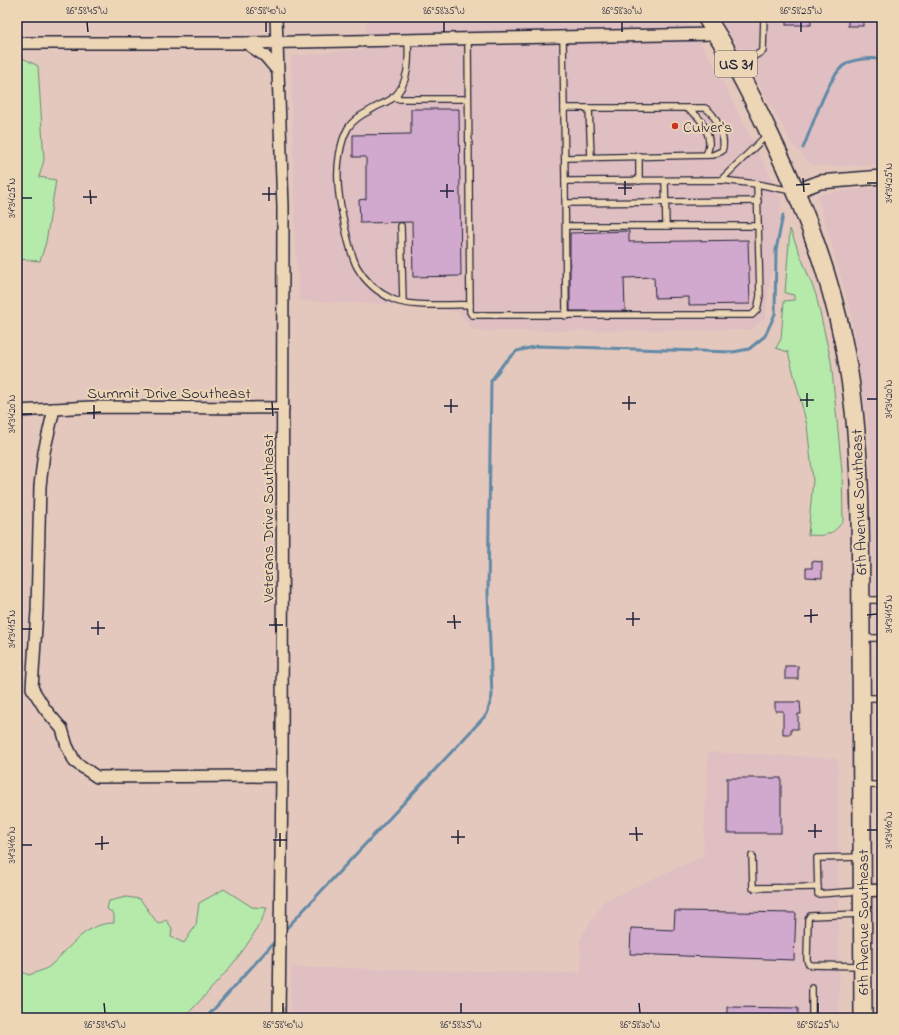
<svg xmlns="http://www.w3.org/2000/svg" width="899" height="1035" font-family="'Indie Flower',sans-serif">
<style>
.built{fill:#dfbfc2}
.green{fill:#b6eaab;stroke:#6c8673}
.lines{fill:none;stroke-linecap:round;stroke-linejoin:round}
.stream{stroke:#6189a6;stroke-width:3}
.building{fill:#d2a9ce;stroke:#22223b}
.service-casing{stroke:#22223b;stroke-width:8}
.minor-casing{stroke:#22223b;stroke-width:14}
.tertiary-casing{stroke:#22223b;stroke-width:16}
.primary-casing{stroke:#22223b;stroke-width:20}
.service{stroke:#edd6b6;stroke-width:5.5}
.minor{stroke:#edd6b6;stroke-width:11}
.tertiary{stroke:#edd6b6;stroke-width:13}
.primary{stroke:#edd6b6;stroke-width:17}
.ticks{fill:none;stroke:#22223b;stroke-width:1.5}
.poi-dot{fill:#c8321e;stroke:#edd6b6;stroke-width:1.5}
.labels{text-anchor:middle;stroke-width:4;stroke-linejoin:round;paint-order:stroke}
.shield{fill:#edd6b6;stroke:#5f5860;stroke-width:1}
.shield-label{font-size:15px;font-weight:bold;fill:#22223b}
.poi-label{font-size:16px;fill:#22223b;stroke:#edd6b6;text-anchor:start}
.street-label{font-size:16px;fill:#22223b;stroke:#edd6b6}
.neatline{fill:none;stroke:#22223b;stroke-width:1.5}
.ticks-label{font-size:10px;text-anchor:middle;fill:#22223b}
</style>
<rect width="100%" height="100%" fill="#e5c8bd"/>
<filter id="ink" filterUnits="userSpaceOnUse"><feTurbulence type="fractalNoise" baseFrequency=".025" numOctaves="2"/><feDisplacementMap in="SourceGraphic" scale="8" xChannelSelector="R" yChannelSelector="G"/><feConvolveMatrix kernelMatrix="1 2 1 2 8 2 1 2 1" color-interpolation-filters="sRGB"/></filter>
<g filter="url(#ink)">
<g class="built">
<polygon points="366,17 684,17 712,61 782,199 765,318 751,330 474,331 458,312 400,305 299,301 295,229 291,56 367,49"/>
<polygon points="718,17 882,17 882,165 812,166 792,144 745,58"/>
<polygon points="882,187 882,970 880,970 874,567 870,436 851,313 817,194"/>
<polygon points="708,752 838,758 839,1018 290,1018 291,967 581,973 580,939 604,901 703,856"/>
</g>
<g class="green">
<polygon points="17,55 38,66 44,160 39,177 56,180 46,242 40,261 19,259 17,257"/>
<path d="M790,229L816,295L831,361L842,471L843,521C832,536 825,536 808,535L813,480L807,425L788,352L776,348L781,339L784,301L794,300V295L785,293Z"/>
<path d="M224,889L252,907L267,908C248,953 216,983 184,1018H17V970L29,975C36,972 46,970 51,965C71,947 85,923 114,923V914L107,909L109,901L126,897L140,899L158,924L166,920L172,928L171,937L184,943L196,925L199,903Z"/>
</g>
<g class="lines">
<g class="stream">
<path d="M803,148C812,127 827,79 843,66C853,58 870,58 882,59"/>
<polyline points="283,932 487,714 492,696 488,594 491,381 504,363 517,351 538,346 733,352 749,349 765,336 775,314 776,250 783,215"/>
<polyline points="206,1018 277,939"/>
</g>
</g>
<g class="building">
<rect x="786" y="17" width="25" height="8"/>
<rect x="848" y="17" width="15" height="9"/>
<polygon points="411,109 459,109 461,276 413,277 412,222 360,223 359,200 366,199 366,157 353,157 353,135 411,134"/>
<polygon points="629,231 629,242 748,240 750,304 689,305 689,297 655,298 654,277 624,278 625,311 570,311 570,233"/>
<polygon points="812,561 822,562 822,578 806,577 806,568 812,568"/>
<rect x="785" y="666" width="13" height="13"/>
<polygon points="775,702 800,702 801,714 798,714 798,729 791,729 791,734 783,734 783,711 775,711"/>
<rect x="727" y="778" width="54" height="55"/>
<polygon points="675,911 796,913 794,960 630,954 631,928 674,930"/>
<polygon points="727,1007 798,1008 798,1018 727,1018"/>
</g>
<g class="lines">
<defs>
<g id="service">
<polyline points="563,37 565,181 721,180 757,184 792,191"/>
<polyline points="468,40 470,312 472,315 752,315 757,310 760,296 757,184"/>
<path d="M408,41C409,60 409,84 393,98C386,103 376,106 369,111C361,115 353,120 348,128C340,142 337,165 338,181C338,198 349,252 357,267C365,281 377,292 392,299C410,308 449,304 470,305"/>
<polyline points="737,66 763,51 764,17"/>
<polyline points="393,97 400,99 468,99"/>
<path d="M564,108H705C716,114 727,140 722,151L713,155L565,158"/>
<polyline points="589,108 591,157"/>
<path d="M687,109C702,116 715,139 706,155"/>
<polyline points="639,156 639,181"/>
<polyline points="721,180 768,134"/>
<polyline points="565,181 566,316"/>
<polyline points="665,181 666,226"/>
<polyline points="566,203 758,201"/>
<polyline points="401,226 403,302"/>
<polyline points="566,226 758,226"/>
<polyline points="862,600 882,600"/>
<polyline points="863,638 882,638"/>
<polyline points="863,698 882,698"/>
<polyline points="864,785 882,785"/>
<polyline points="752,856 753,888 818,887"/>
<polyline points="860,857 817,858 818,894 860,891"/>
<polyline points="860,914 810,916 808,919 807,959 808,963 811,965 861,966"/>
<polyline points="812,988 812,1018"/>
</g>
<g id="minor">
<polyline points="276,17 283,207 282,776 279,1018"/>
<polyline points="17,43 246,43 717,34"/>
<polyline points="246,43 265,56 277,70"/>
<polyline points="54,409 44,452 40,486 37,611 32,688 45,709 62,729 67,746 75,762 97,777 282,776"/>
<polyline points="17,411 91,407 283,408"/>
<polyline points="862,891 882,890"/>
</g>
<polyline id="tertiary" points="796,191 820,182 882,177"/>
<path id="primary" d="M706,17C731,55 751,94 770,135C802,200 828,269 843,340C863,434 860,533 861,629C862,759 862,888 863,1018"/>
</defs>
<use href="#service" class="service-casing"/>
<use href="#minor" class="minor-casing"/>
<use href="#tertiary" class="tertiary-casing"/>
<use href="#primary" class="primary-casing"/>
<use href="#service" class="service"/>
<use href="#minor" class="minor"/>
<use href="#tertiary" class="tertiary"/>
<use href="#primary" class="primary"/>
</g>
</g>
<path class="ticks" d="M87,22L88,32M266,22V32M444,22V32M622,22V32M801,22V32M803,178L804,192M625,181V195M867,183H877M447,184V198M796,185L810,184M269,187V201M618,188H632M90,190L91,204M440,191H454M262,194H276M83,197H97M22,198H32M807,393V407M629,396V410M451,399V413M867,399H877M800,400H814M272,402L273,416M622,403H636M94,405V419M444,406H458M265,409H279M87,413L101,412M22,414H32M811,609V623M633,612V626M454,615L455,629M867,615L877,614M804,616L818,615M276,618V632M626,619H640M98,621V635M447,622H461M269,625H283M91,628H105M22,629H32M815,824V838M636,827L637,841M458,830V844M867,830H877M808,831H822M280,833V847M629,834H643M102,836V850M451,837H465M273,840H287M95,844L109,843M22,845H32M104,1003L105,1013M283,1003V1013M461,1003V1013M639,1003L640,1013M818,1003V1013"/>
<circle class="poi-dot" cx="675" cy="126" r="4"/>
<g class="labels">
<rect class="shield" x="715" y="51" width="42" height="26" rx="3"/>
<g class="shield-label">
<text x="736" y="69">US 31</text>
</g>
<g class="poi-label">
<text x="683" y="132">Culver's</text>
</g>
<g class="street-label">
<text x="169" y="398">Summit Drive Southeast</text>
<text transform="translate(858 502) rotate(-92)" y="6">6th Avenue Southeast</text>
<text transform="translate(267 518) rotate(-90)" y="6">Veterans Drive Southeast</text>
<text transform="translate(862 922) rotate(-90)" y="6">6th Avenue Southeast</text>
</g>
</g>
<rect width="899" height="1035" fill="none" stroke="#edd6b6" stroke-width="44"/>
<rect x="22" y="22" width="855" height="991" class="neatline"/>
<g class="ticks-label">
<text x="87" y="14">86°58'45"W</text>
<text x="266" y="14">86°58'40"W</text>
<text x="444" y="14">86°58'35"W</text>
<text x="622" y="14">86°58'30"W</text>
<text x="801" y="14">86°58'25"W</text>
<text transform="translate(888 183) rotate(-90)" y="4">34°34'25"N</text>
<text transform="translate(11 198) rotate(-90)" y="4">34°34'25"N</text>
<text transform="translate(888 399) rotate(-90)" y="4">34°34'20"N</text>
<text transform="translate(11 414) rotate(-90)" y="4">34°34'20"N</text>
<text transform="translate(888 614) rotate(-90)" y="4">34°34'15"N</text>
<text transform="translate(11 629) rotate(-90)" y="4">34°34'15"N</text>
<text transform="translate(888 830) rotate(-90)" y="4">34°34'10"N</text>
<text transform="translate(11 845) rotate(-90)" y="4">34°34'10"N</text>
<text x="105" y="1028">86°58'45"W</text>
<text x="283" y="1028">86°58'40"W</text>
<text x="461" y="1028">86°58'35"W</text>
<text x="640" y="1028">86°58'30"W</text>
<text x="818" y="1028">86°58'25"W</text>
</g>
</svg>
